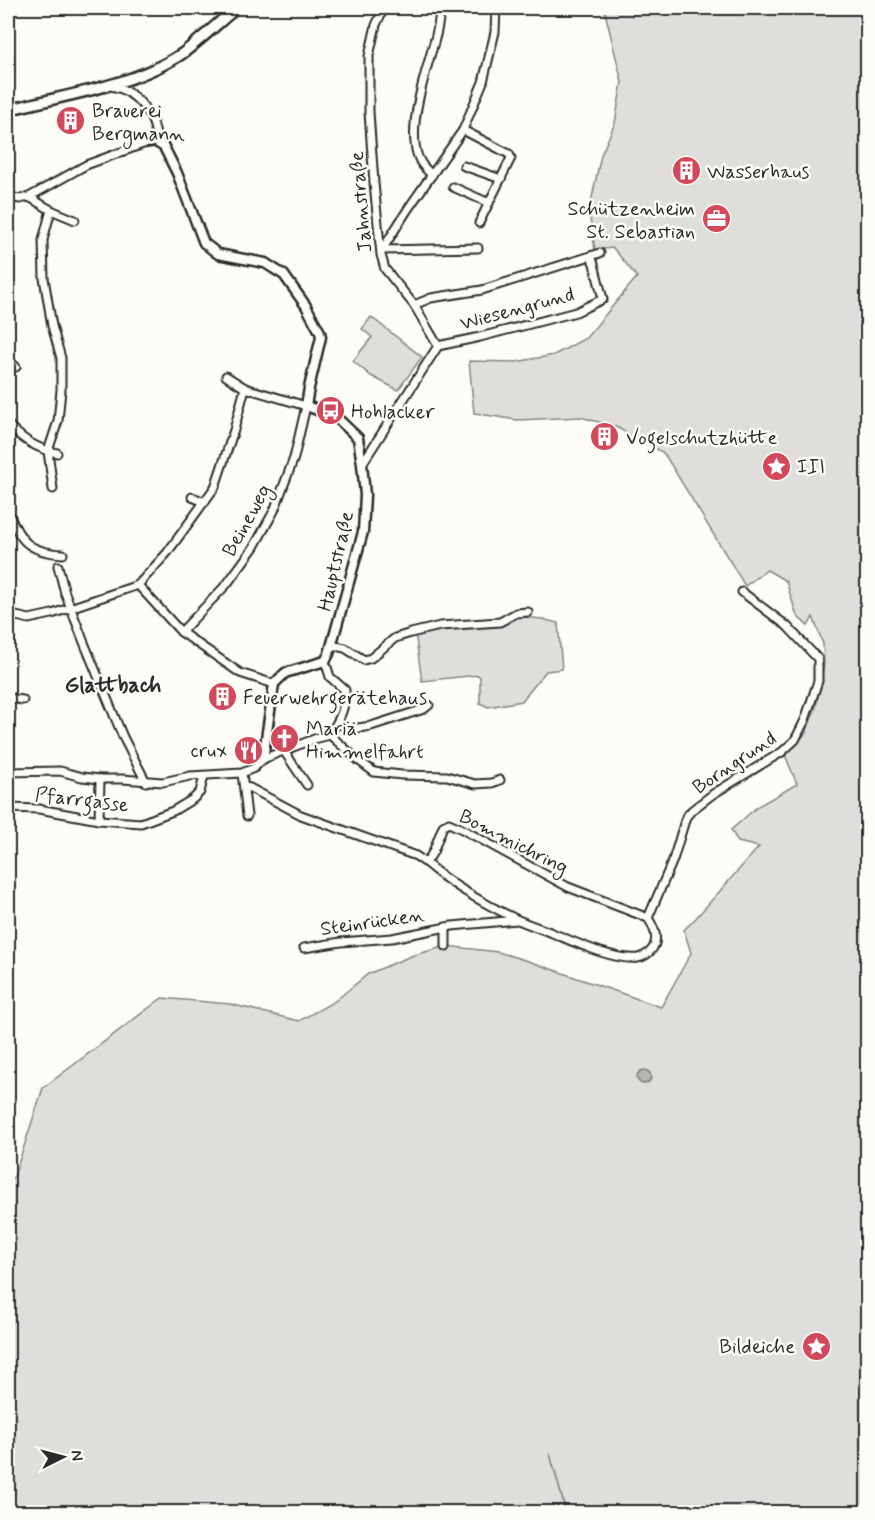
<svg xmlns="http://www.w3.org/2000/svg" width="875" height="1520" font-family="Mynerve,sans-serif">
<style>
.green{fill:#dfdeda;stroke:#858482;stroke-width:1.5}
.water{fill:#b5b4b1;stroke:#7e7d7b;stroke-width:1.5}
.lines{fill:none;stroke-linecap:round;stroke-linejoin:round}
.stream{stroke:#7e7d7b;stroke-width:1.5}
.minor-casing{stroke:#2b2b2b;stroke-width:11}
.tertiary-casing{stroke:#2b2b2b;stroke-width:13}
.secondary-casing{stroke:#2b2b2b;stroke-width:14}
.minor{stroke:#fdfcf7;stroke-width:7}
.tertiary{stroke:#fdfcf7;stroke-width:8}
.secondary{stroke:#fdfcf7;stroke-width:9}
.labels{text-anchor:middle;stroke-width:5;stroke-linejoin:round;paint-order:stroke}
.poi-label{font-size:20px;fill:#2b2b2b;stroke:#fdfcf7;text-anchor:start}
.street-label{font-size:20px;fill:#2b2b2b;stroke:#fdfcf7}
.quarter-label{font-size:22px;font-weight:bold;fill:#2b2b2b;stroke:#fdfcf7}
</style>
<rect width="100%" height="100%" fill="#fdfcf7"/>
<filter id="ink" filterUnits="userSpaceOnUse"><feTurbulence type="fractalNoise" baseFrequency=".0167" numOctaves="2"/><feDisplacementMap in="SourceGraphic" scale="12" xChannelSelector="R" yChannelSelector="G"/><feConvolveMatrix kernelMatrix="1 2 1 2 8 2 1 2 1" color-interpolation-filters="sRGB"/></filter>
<g filter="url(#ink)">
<g class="green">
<polygon points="604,8 867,8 867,1512 8,1512 8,1180 14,1177 43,1088 162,998 230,1004 299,1021 335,1001 368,974 411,956 446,946 498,952 528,961 661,1007 691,953 684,930 695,919 759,847 738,842 731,830 758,806 797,784 785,755 806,733 816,707 824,664 823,644 813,617 808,626 797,616 786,581 767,570 745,586 665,455 662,452 616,427 581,417 517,420 474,413 469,361 516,362 554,355 586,338 637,277 613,248 595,250 589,212 601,155 615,123 622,82"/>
<polygon points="371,317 422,357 398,390 371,376 353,361 372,337 362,329"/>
<polygon points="516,616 542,619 558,623 562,669 546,671 522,701 488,707 480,703 480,677 478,675 422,681 415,632 440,629 506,624 506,620"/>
</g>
<circle class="water" cx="644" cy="1077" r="7"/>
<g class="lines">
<polyline class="stream" points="550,1454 566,1512"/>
<defs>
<g id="minor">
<polyline points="463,130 509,154 511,158 479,223"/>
<polyline points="464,166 501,179"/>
<path d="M432,175C428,171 423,167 420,161C404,132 427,69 435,39C438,29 439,18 441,8"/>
<polyline points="453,187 489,203"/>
<path d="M8,197L20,199L29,197L86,165L143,144L156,142C157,117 136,90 111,86"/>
<polyline points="29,197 51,210 75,220"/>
<polyline points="51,210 43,240 44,278 52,326 61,358 61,390 58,421 48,451 53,489"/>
<polyline points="382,250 408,209 463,130 483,82 495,32 496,8"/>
<polyline points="382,250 478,248"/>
<polyline points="414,305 431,298 482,290 600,253"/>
<polyline points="438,346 480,337 576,312 603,299 594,264 591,256"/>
<polyline points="8,360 16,367"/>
<path d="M8,424C21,439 37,449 57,453"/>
<polyline points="362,464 438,346 414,305 385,269 381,255 374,183 369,112 369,56 376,25 384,8"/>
<polyline points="192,497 205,502"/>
<path d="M8,511C20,542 29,552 63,554"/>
<polyline points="58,566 65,593 83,640 123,737 146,782"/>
<polyline points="138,585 181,632 240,673 274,684"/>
<polyline points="8,611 12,615 29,619 52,614 138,585 167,553 215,487 234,430 245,388"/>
<polyline points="181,632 227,584 254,547 274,511 294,458 306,406 245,388 226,376"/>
<polyline points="331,645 345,648 364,660 371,658 395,638 411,633 440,626 500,622 516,613 528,612"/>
<polyline points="8,698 23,700"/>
<polyline points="337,723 352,729 371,726 424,709 429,705"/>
<polyline points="330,735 358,760 374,772 402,775 447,776 475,784 492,783 500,780"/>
<polyline points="284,751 307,785"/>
<path d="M8,772L60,771L82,777L100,779H122L163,782L190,776L242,773L254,768L263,759L314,739L330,735C339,719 346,709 345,690L330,677L325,661"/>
<polyline points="242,773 247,816"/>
<polyline points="244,787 250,788 301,815 416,856 426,863"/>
<polyline points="8,808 39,809 99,820 141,823 173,811 193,799 200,792 204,776"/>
<polyline points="99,820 100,779"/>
<path d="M449,823L460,828L568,887L648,918C654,927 659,938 653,948C650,953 643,957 638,958C614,961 572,941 550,932C539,928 527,924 516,919C485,904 452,886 426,863L433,852L443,826Z"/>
<polyline points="648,918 673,860 686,817 692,810 713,794 782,752 795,740 805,720 818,681 818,659 787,626 742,592"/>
<polyline points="446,927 446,946"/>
<polyline points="304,948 341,942 392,938 452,926 517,920"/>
</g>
<polyline id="tertiary" points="156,142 164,147 177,173 204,243 218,254 265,263 284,275 306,306 320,332 321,337 309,388 306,406 335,416 358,438 362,464 365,495 363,532 329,654 325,661 285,673 274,684 263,759"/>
<path id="secondary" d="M8,110C63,95 135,86 183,53C199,41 214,27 229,14L234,8"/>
</defs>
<use href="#minor" class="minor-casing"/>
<use href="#tertiary" class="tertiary-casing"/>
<use href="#secondary" class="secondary-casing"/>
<use href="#minor" class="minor"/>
<use href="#tertiary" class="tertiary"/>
<use href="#secondary" class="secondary"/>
</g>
</g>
<defs>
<symbol id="building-disc" viewBox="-11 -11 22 22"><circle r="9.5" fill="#d1495b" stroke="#fdfcf7"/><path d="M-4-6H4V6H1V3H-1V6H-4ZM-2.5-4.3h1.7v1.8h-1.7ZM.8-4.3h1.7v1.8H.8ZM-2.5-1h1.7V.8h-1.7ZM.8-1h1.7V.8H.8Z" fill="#fff"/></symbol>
<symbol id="office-disc" viewBox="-11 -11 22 22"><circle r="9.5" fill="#d1495b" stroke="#fdfcf7"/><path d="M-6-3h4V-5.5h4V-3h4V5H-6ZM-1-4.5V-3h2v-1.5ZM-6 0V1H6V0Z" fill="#fff"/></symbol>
<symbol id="bus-disc" viewBox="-11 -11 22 22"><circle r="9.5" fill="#d1495b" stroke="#fdfcf7"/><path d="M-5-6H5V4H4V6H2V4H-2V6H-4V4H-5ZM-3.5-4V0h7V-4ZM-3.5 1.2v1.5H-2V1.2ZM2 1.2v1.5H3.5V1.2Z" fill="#fff"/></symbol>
<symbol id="sight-disc" viewBox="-11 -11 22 22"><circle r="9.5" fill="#d1495b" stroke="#fdfcf7"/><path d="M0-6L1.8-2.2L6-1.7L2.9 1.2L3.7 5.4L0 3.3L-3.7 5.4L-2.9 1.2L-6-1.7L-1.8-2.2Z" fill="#fff"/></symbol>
<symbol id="church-disc" viewBox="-11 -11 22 22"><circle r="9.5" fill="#d1495b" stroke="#fdfcf7"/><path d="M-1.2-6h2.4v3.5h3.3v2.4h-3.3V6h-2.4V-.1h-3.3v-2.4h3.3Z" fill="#fff"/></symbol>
<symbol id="restaurant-disc" viewBox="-11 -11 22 22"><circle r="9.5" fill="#d1495b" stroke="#fdfcf7"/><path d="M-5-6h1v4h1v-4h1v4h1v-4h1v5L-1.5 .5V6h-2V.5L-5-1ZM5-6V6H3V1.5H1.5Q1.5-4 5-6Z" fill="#fff"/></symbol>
</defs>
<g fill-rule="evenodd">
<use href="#building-disc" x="54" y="104" width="33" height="33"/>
<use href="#building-disc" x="670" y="154" width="33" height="33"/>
<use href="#office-disc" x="700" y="202" width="33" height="33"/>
<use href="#bus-disc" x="314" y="394" width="33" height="33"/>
<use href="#building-disc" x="588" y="420" width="33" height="33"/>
<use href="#sight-disc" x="760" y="450" width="33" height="33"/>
<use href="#building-disc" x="206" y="680" width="33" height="33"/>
<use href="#church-disc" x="268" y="722" width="33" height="33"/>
<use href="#restaurant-disc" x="232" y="734" width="33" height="33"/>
<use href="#sight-disc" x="800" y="1330" width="33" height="33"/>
</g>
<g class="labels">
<g class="poi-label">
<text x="92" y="117">Brauerei<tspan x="92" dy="23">Bergmann</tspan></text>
<text x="707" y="178">Wasserhaus</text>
<text x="695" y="215" text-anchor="end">Schützenheim<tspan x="695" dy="23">St. Sebastian</tspan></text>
<text x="351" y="418">Hohlacker</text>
<text x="626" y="444">Vogelschutzhütte</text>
<text x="797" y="473">III</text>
<text x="243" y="704">Feuerwehrgerätehaus</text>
<text x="306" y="735">Mariä<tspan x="306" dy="23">Himmelfahrt</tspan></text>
<text x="227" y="757" text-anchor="end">crux</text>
<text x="795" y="1353" text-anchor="end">Bildeiche</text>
</g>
<g class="street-label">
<text transform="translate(360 202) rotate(-95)" y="7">Jahnstraße</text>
<text transform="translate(517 308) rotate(-15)" y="7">Wiesengrund</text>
<text transform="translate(246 520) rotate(-61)" y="7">Beineweg</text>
<text transform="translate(335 561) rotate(-77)" y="7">Hauptstraße</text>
<text transform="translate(734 762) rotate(-34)" y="7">Borngrund</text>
<text transform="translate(82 799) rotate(7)" y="7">Pfarrgasse</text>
<text transform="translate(514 841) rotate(27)" y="7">Bommichring</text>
<text transform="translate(372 921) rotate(-8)" y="7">Steinrücken</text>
</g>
<g class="quarter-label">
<text x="113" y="692">Glattbach</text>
</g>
</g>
<rect width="875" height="1520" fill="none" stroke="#fdfcf7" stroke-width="30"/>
<rect x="15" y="15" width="845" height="1490" fill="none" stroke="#2b2b2b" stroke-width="2" filter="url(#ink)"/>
<g transform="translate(63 1457) rotate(84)" stroke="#fdfcf7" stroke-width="4.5" paint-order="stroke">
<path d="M0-4.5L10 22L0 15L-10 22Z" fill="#2b2b2b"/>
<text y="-9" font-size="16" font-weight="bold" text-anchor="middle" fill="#2b2b2b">N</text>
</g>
</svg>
